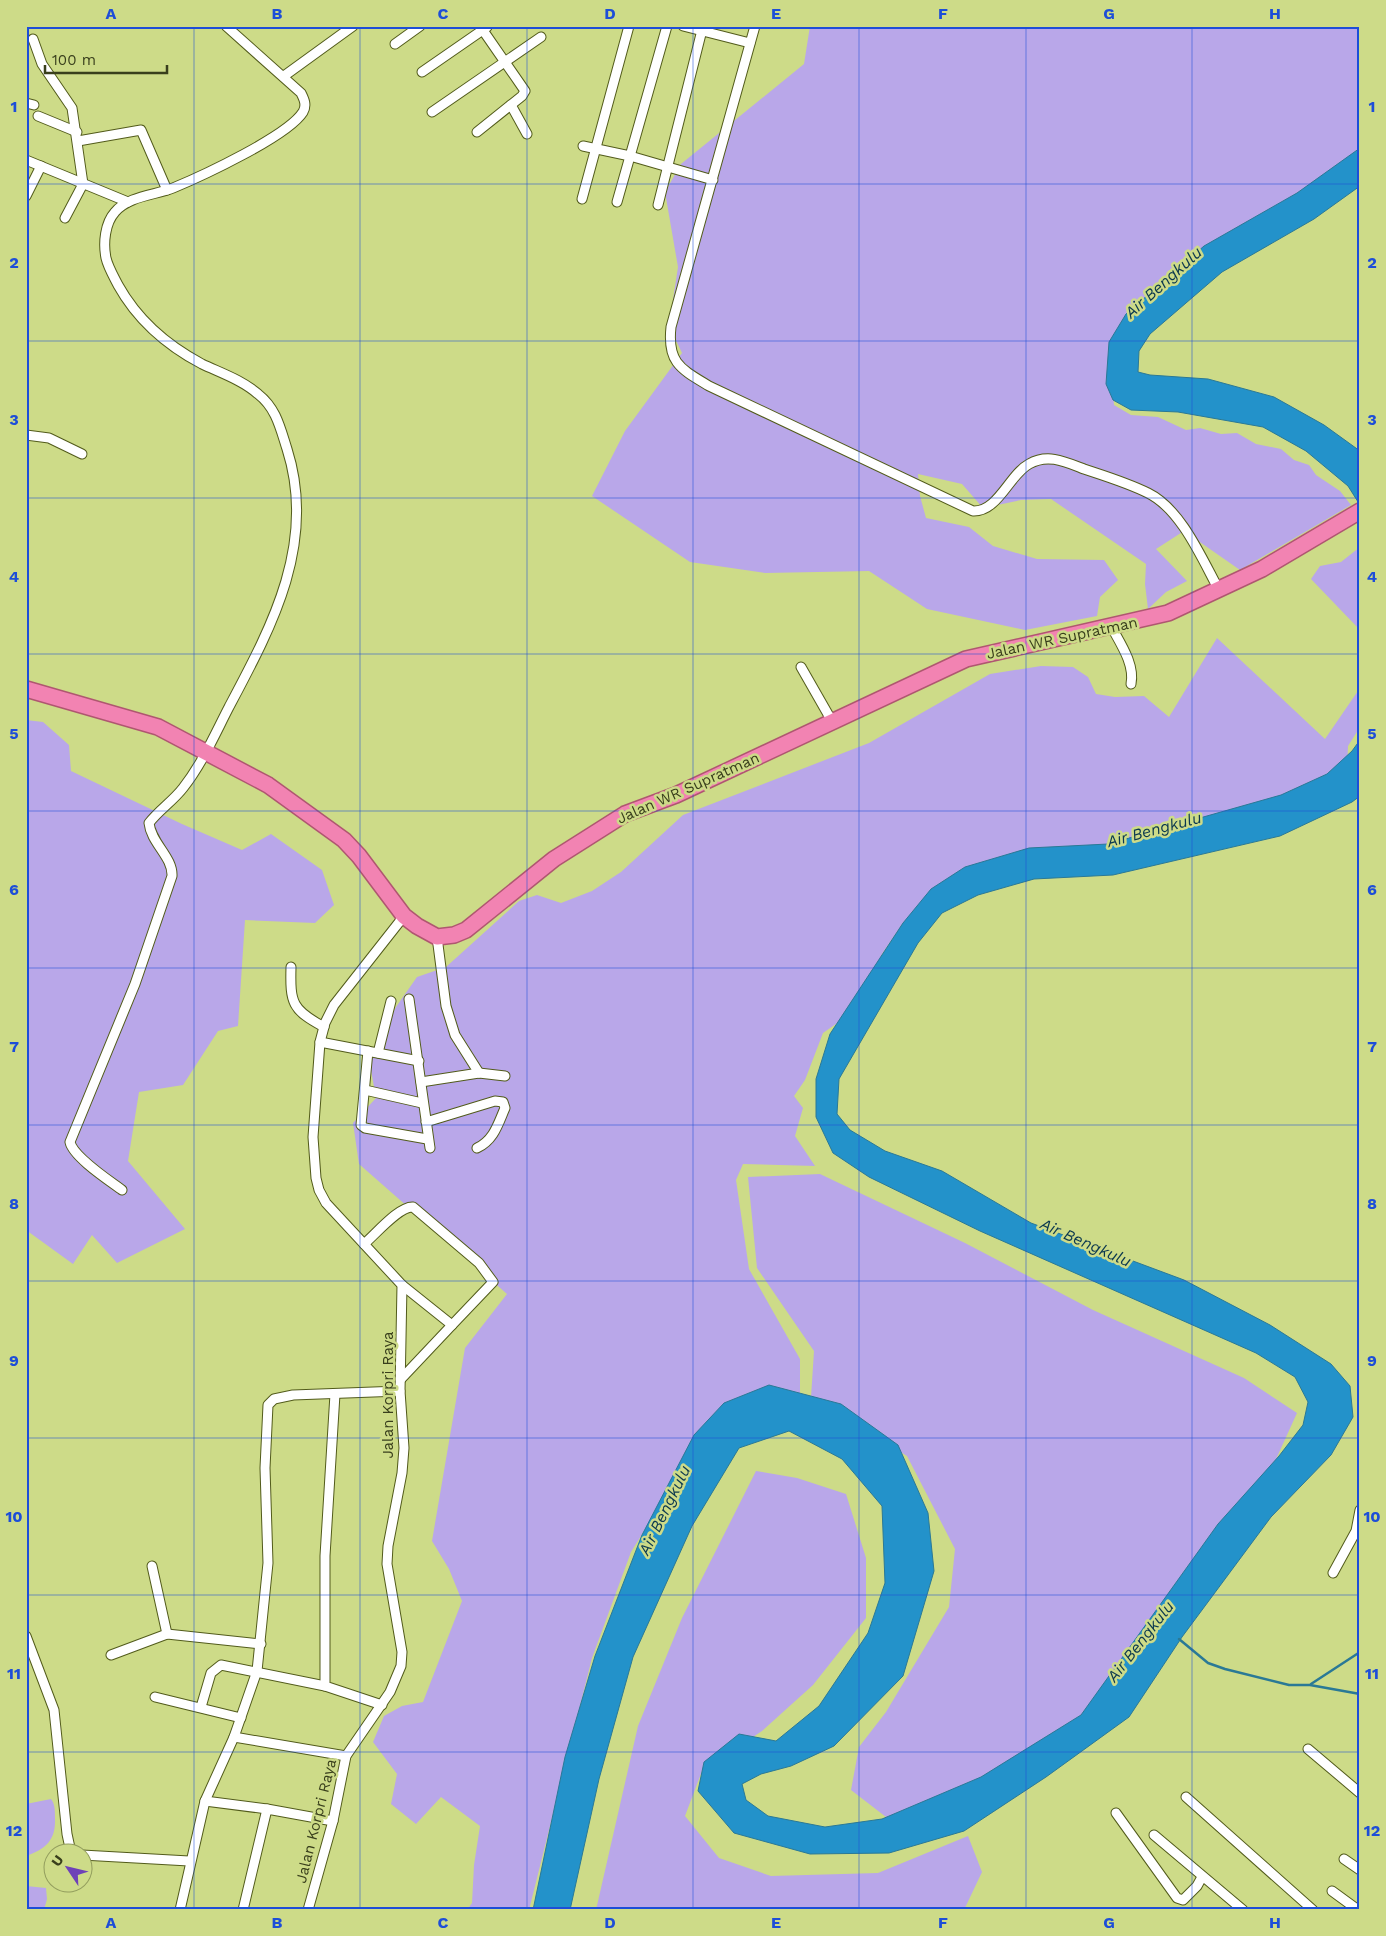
<svg xmlns="http://www.w3.org/2000/svg" width="1386" height="1936" font-family="'Work Sans',sans-serif">
<style>
.green{fill:#b9a7e9}
.water{fill:#2392ca;stroke:#2a7996}
.lines{fill:none;stroke-linecap:round;stroke-linejoin:round}
.stream{stroke:#2a7996;stroke-width:2.5}
.minor-casing{stroke:#525b1b;stroke-width:11}
.trunk-casing{stroke:#af5770;stroke-width:18}
.minor{stroke:#fff;stroke-width:9}
.trunk{stroke:#f283b2;stroke-width:15}
.grid{fill:none;stroke:#1d4ed8;stroke-width:1;stroke-opacity:0.55}
.labels{text-anchor:middle;stroke-width:5;stroke-linejoin:round;paint-order:stroke}
.street-label{font-size:15px;fill:#393f1c;stroke:#cddb88}
.water-label{font-size:16px;font-style:italic;fill:#0b384f;stroke:#cddb88}
.neatline{fill:none;stroke:#1d4ed8;stroke-width:2}
.grid-label{font-size:16px;text-anchor:middle;font-weight:bold;fill:#1d4ed8}
</style>
<rect width="100%" height="100%" fill="#cddb88"/>
<g class="green">
<polygon points="810,26 1360,26 1360,156 1173,282 1156,286 1141,304 1112,380 1114,405 1131,415 1158,417 1186,430 1200,428 1221,434 1237,433 1256,444 1281,449 1294,460 1309,465 1316,475 1340,491 1351,505 1240,570 1184,531 1156,549 1187,581 1166,592 1148,609 1145,584 1146,564 1051,499 1021,500 983,508 962,484 918,474 920,496 926,518 969,527 993,546 1037,559 1104,560 1118,580 1100,597 1097,616 1025,630 927,609 869,571 765,573 690,562 592,496 625,431 682,353 669,326 678,267 665,192 681,164 804,64"/>
<polygon points="1360,547 1360,630 1311,579 1320,566 1341,562"/>
<polygon points="1217,638 1325,739 1360,688 1360,727 1348,746 1347,773 1313,791 923,905 903,923 882,954 866,1003 823,1033 805,1080 794,1096 803,1108 795,1136 815,1166 743,1164 736,1180 749,1269 800,1359 800,1401 703,1436 631,1552 592,1658 529,1910 467,1910 472,1903 474,1865 480,1826 441,1797 416,1824 391,1804 397,1774 373,1742 384,1716 402,1706 423,1702 462,1601 449,1569 432,1541 465,1348 507,1294 359,1164 353,1123 376,1098 369,1059 396,1007 417,977 446,967 519,901 537,895 561,903 592,891 621,872 683,815 869,743 990,674 1041,666 1073,667 1088,677 1096,694 1115,697 1144,696 1169,717"/>
<polygon points="26,720 43,722 69,745 71,771 182,824 242,850 271,834 322,870 334,905 315,923 245,920 238,1026 218,1031 183,1085 139,1092 128,1161 185,1229 117,1263 92,1235 73,1264 26,1230"/>
<polygon points="820,1174 965,1243 1093,1310 1244,1378 1297,1413 1272,1468 1105,1700 1010,1766 924,1809 886,1817 851,1790 859,1747 886,1712 949,1607 955,1549 907,1456 811,1397 814,1351 757,1268 748,1177"/>
<polygon points="756,1471 797,1478 846,1494 866,1558 866,1618 813,1685 762,1731 702,1771 685,1816 719,1858 771,1876 878,1873 968,1836 982,1872 964,1910 596,1910 638,1726 682,1618"/>
<path d="M51,1799C55,1804 55,1811 55,1818C56,1840 46,1849 26,1856V1804Z"/>
<polygon points="26,1886 46,1888 47,1899 44,1910 26,1910"/>
</g>
<g class="water">
<polygon points="1360,148 1360,186 1314,219 1222,272 1150,334 1139,351 1138,372 1150,375 1208,379 1274,397 1324,425 1360,451 1360,505 1348,486 1306,451 1263,427 1178,412 1131,410 1113,400 1106,384 1109,342 1126,314 1204,246 1297,193"/>
<polygon points="1360,740 1360,796 1352,802 1280,836 1113,875 1034,879 978,895 942,913 918,943 839,1079 837,1114 850,1130 885,1151 942,1171 1031,1223 1184,1280 1270,1325 1331,1364 1350,1386 1353,1417 1331,1455 1271,1517 1182,1637 1129,1717 1046,1777 964,1831 889,1853 810,1854 734,1833 698,1791 704,1762 739,1734 776,1741 819,1706 868,1633 885,1583 882,1506 842,1459 789,1431 739,1448 692,1526 633,1657 599,1779 570,1910 533,1910 565,1757 595,1656 642,1535 694,1435 724,1403 769,1385 841,1404 898,1445 928,1513 934,1571 903,1676 834,1746 791,1766 761,1774 742,1784 746,1800 768,1816 825,1827 882,1819 981,1777 1081,1715 1218,1524 1279,1456 1303,1425 1308,1402 1295,1377 1256,1353 980,1231 869,1177 833,1153 816,1117 816,1079 830,1034 903,923 931,889 965,867 1029,848 1108,844 1281,795 1327,774 1352,751"/>
</g>
<g class="lines">
<g class="stream">
<polyline points="1179,1639 1208,1663 1225,1669 1289,1685 1310,1685 1360,1694"/>
<polyline points="1311,1684 1360,1652"/>
</g>
<defs>
<g id="minor">
<polyline points="683,26 750,43"/>
<path d="M755,26L671,327C667,363 681,369 709,386L973,511C998,512 1009,475 1029,464C1048,453 1066,462 1084,469C1105,476 1128,483 1148,493C1181,509 1202,559 1219,590"/>
<polyline points="33,39 42,64 72,108 83,184 65,218"/>
<polyline points="395,44 420,26"/>
<polyline points="422,72 487,27"/>
<polyline points="284,76 353,26"/>
<polyline points="26,103 34,105"/>
<polyline points="511,105 527,134"/>
<polyline points="432,112 541,37"/>
<polyline points="38,116 77,132"/>
<polyline points="477,132 522,96 525,91 480,26"/>
<polyline points="78,141 141,130 167,190"/>
<polyline points="583,146 630,156 713,180"/>
<polyline points="26,160 128,202"/>
<polyline points="26,196 41,166"/>
<polyline points="582,199 629,26"/>
<polyline points="617,202 667,26"/>
<polyline points="658,205 702,30"/>
<polyline points="26,435 49,438 82,454"/>
<path d="M1111,626C1120,643 1135,664 1131,684"/>
<polyline points="801,667 833,723"/>
<polyline points="437,937 446,1006 455,1035 479,1073"/>
<path d="M291,967C290,1003 292,1010 324,1027"/>
<polyline points="409,999 430,1148"/>
<polyline points="320,1042 419,1061"/>
<polyline points="368,1051 361,1125 365,1128 427,1139"/>
<polyline points="378,1053 391,1001"/>
<polyline points="421,1082 479,1073 505,1076"/>
<polyline points="365,1090 422,1103"/>
<path d="M426,1122L495,1101L503,1102L505,1108C498,1124 494,1140 477,1148"/>
<path d="M122,1190C110,1181 73,1157 70,1142L135,984L172,876C173,857 151,843 149,823C159,810 173,801 183,788C202,764 215,734 229,707C272,626 317,543 287,449C280,427 276,408 258,394C242,380 221,373 202,364C166,345 138,321 118,285C114,277 108,267 106,258C103,243 105,223 115,212C128,196 156,195 173,188C202,176 288,136 303,112C307,105 304,99 301,93L226,26"/>
<path d="M364,1244C375,1235 399,1206 413,1207L479,1263L493,1282L452,1325"/>
<polyline points="401,1379 452,1325 402,1285"/>
<polyline points="335,1394 325,1556 325,1686 382,1705"/>
<polyline points="152,1566 167,1634"/>
<polyline points="1333,1573 1356,1531 1360,1510"/>
<polyline points="26,1636 54,1710 67,1834 70,1848 78,1854"/>
<polyline points="111,1655 167,1634 261,1644"/>
<polyline points="155,1697 241,1718"/>
<polyline points="201,1707 211,1673 221,1665 325,1686"/>
<polyline points="234,1737 346,1756"/>
<polyline points="1308,1749 1360,1793"/>
<polyline points="1186,1797 1313,1910"/>
<polyline points="205,1801 267,1809"/>
<polyline points="1116,1813 1177,1898 1183,1900 1197,1886 1202,1877"/>
<polyline points="1154,1835 1243,1910"/>
<polyline points="82,1855 189,1861"/>
<polyline points="1344,1859 1360,1870"/>
<polyline points="1332,1891 1358,1910"/>
<polyline points="180,1910 205,1801 234,1737 257,1671 268,1563 265,1468 268,1405 274,1399 293,1395 400,1391"/>
<polyline points="243,1910 267,1809 333,1821"/>
<polyline points="308,1910 333,1821 346,1756 390,1692 401,1666 402,1652 387,1564 388,1546 402,1473 404,1448 400,1391 402,1285 326,1203 319,1190 316,1178 313,1137 320,1042 325,1023 334,1005 404,916"/>
</g>
<polyline id="trunk" points="26,689 158,727 268,785 344,840 359,856 404,916 417,926 437,937 454,935 466,930 554,859 625,814 676,795 966,659 1168,613 1262,569 1360,511"/>
</defs>
<use href="#minor" class="minor-casing"/>
<use href="#trunk" class="trunk-casing"/>
<use href="#minor" class="minor"/>
<use href="#trunk" class="trunk"/>
</g>
<path class="grid" d="M194,26V1910M360,26V1910M527,26V1910M693,26V1910M859,26V1910M1026,26V1910M1192,26V1910M26,184H1360M26,341H1360M26,498H1360M26,654H1360M26,811H1360M26,968H1360M26,1125H1360M26,1281H1360M26,1438H1360M26,1595H1360M26,1752H1360"/>
<g class="labels">
<g class="street-label">
<text transform="translate(1062 638) rotate(-12)" y="5">Jalan WR Supratman</text>
<text transform="translate(688 788) rotate(-24)" y="5">Jalan WR Supratman</text>
<text transform="translate(388 1395) rotate(-90)" y="5">Jalan Korpri Raya</text>
<text transform="translate(316 1821) rotate(-76)" y="5">Jalan Korpri Raya</text>
</g>
<g class="water-label">
<text transform="translate(1163 282) rotate(-42)" y="6">Air Bengkulu</text>
<text transform="translate(1154 829) rotate(-15)" y="6">Air Bengkulu</text>
<text transform="translate(1086 1242) rotate(24)" y="6">Air Bengkulu</text>
<text transform="translate(664 1510) rotate(-64)" y="6">Air Bengkulu</text>
<text transform="translate(1140 1641) rotate(-52)" y="6">Air Bengkulu</text>
</g>
</g>
<rect width="1386" height="1936" fill="none" stroke="#cddb88" stroke-width="55"/>
<g transform="translate(68 1868) rotate(305)"><circle r="24" fill="#cddb88" stroke="#929d5d"/>
<path d="M0-4L9 19L0 12L-9 19Z" fill="#6e41b8"/>
<text y="-8" font-size="14" font-weight="bold" text-anchor="middle" fill="#393f1c">U</text>
</g>
<path d="M45 65v8h122v-8" fill="none" stroke="#393f1c" stroke-width="2.5"/>
<text x="52" y="65" font-size="15" fill="#393f1c" stroke="#cddb88" stroke-width="4" paint-order="stroke">100 m</text>
<rect x="28" y="28" width="1330" height="1880" class="neatline"/>
<g class="grid-label">
<text x="111" y="19">A</text>
<text x="277" y="19">B</text>
<text x="443" y="19">C</text>
<text x="610" y="19">D</text>
<text x="776" y="19">E</text>
<text x="943" y="19">F</text>
<text x="1109" y="19">G</text>
<text x="1275" y="19">H</text>
<text x="14" y="112">1</text>
<text x="1372" y="112">1</text>
<text x="14" y="268">2</text>
<text x="1372" y="268">2</text>
<text x="14" y="425">3</text>
<text x="1372" y="425">3</text>
<text x="14" y="582">4</text>
<text x="1372" y="582">4</text>
<text x="14" y="739">5</text>
<text x="1372" y="739">5</text>
<text x="14" y="895">6</text>
<text x="1372" y="895">6</text>
<text x="14" y="1052">7</text>
<text x="1372" y="1052">7</text>
<text x="14" y="1209">8</text>
<text x="1372" y="1209">8</text>
<text x="14" y="1366">9</text>
<text x="1372" y="1366">9</text>
<text x="14" y="1522">10</text>
<text x="1372" y="1522">10</text>
<text x="14" y="1679">11</text>
<text x="1372" y="1679">11</text>
<text x="14" y="1836">12</text>
<text x="1372" y="1836">12</text>
<text x="111" y="1928">A</text>
<text x="277" y="1928">B</text>
<text x="443" y="1928">C</text>
<text x="610" y="1928">D</text>
<text x="776" y="1928">E</text>
<text x="943" y="1928">F</text>
<text x="1109" y="1928">G</text>
<text x="1275" y="1928">H</text>
</g>
</svg>
